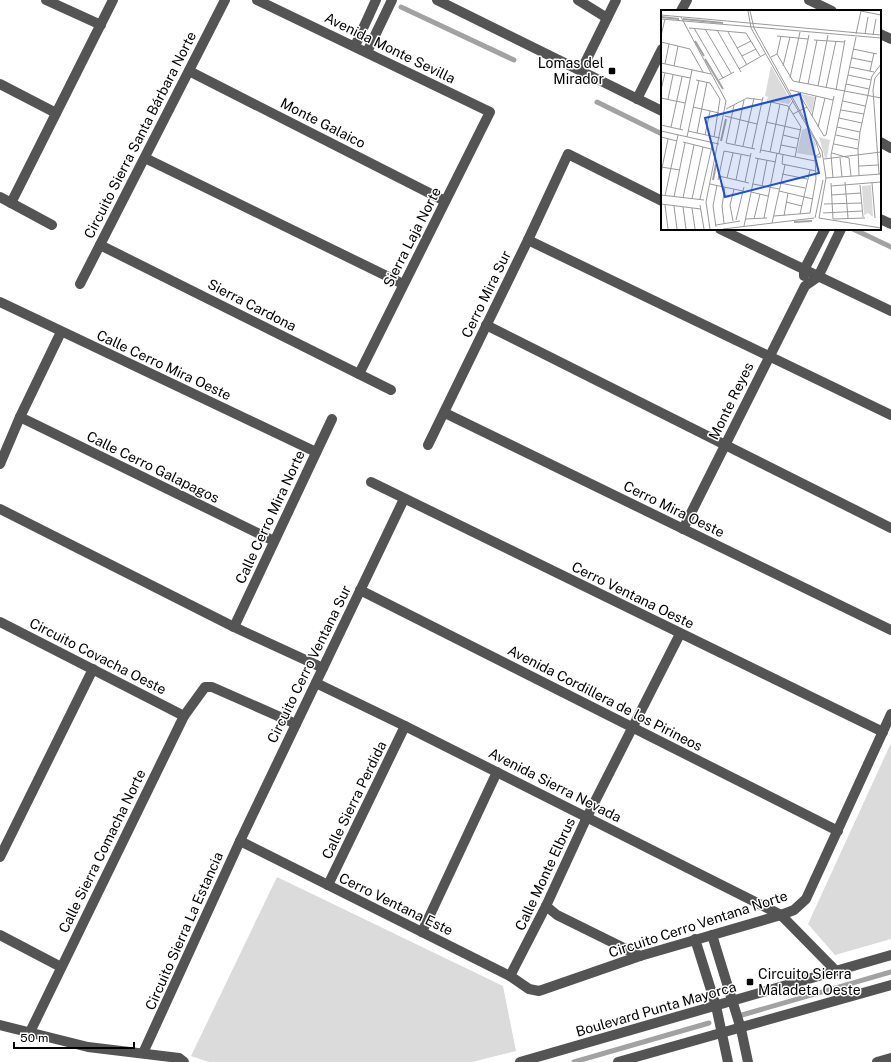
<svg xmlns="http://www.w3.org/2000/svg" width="891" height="1062" font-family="'Public Sans',sans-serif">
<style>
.green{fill:#dbdbdb}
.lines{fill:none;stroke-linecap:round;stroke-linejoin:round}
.stream{stroke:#a2a2a2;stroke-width:5}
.minor{stroke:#545454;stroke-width:10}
.poi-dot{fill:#000;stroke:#fff;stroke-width:1.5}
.labels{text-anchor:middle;stroke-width:3;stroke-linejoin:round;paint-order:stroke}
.street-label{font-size:14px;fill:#000;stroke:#fff}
.poi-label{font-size:14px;fill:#000;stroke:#fff;text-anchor:end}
.inset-river{fill:none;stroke:#a2a2a2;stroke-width:2}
.inset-road{fill:none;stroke:#999;stroke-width:1}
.view{fill:#1d4ed8;fill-opacity:0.15;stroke:#1d4ed8;stroke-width:2}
.inset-edge{fill:none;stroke:#000;stroke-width:2}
</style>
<rect width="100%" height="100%" fill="#fff"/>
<g class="green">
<polygon points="891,743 891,939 835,955 808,924"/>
<polygon points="277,877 503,986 516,1051 472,1062 209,1062 191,1056"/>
</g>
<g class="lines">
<g class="stream">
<polyline points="401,7 514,60"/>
<polyline points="597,102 662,134"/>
<polyline points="853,229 891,247"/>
<polyline points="742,1015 891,972"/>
<polyline points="574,1062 709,1023"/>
</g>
<g class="minor">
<polyline points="46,0 101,25"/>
<polyline points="257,0 490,112 359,374"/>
<polyline points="437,0 662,111"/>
<polyline points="578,0 607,18"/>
<polyline points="809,0 832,11"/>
<polyline points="681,11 687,0"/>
<polyline points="880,34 891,39"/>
<polyline points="355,46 376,0"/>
<polyline points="367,52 392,0"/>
<polyline points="189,71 445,201"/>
<polyline points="581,71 616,0"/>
<polyline points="0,84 56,113"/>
<polyline points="637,99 662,49"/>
<polyline points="880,142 891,148"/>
<polyline points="145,158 403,284"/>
<polyline points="0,197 52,225"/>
<polyline points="11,203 113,0"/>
<polyline points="880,219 891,224"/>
<polyline points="720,229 891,311"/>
<polyline points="528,240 891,415"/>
<polyline points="100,245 391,390"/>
<polyline points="804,276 804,270 825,229"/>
<polyline points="80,284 225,0"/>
<polyline points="0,302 316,452"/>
<polyline points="486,325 891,528"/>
<polyline points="445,413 891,630"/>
<polyline points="20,417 274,541"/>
<polyline points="428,445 528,240 568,154 662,201"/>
<polyline points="0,464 20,417 61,332"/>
<polyline points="371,482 883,732"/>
<polyline points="0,509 234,627 323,668"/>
<polyline points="683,529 805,286 818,277 841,229"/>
<polyline points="360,590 838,831"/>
<polyline points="0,622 184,716"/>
<polyline points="234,627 332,419"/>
<polyline points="316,683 405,726 781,915 836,971"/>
<polyline points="240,841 510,976 529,989 539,991 640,956 781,915 794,910 806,899 891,714"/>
<polyline points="0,857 93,669"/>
<polyline points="328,885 405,726"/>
<polyline points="546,906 557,915 640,956"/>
<polyline points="422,932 497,772"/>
<polyline points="0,935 61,967"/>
<polyline points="712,935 741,1029 748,1062"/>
<polyline points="695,939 716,1006 728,1062"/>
<polyline points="510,976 546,906 587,817 680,634"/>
<polyline points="0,1025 88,1047 179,1058 184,1062"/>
<polyline points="30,1032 184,716 205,687 212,687 296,724"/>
<polyline points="143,1053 240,841 404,499"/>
<polyline points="520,1062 891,955"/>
<polyline points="618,1062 891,985"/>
<polyline points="877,1062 891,1058"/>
</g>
</g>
<g class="poi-dot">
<rect x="608" y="67" width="8" height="8" rx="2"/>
<rect x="746" y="978" width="8" height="8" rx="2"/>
</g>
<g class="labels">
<g class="street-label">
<text transform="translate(390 48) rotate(26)" y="5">Avenida Monte Sevilla</text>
<text transform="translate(323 123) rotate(27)" y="5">Monte Galaico</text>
<text transform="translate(140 135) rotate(-63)" y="5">Circuito Sierra Santa Bárbara Norte</text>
<text transform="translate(412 237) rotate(-63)" y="5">Sierra Laja Norte</text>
<text transform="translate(486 294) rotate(-64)" y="5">Cerro Mira Sur</text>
<text transform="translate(252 305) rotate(27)" y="5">Sierra Cardona</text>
<text transform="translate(164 365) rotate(25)" y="5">Calle Cerro Mira Oeste</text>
<text transform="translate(731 401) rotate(-64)" y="5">Monte Reyes</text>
<text transform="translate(153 467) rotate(26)" y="5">Calle Cerro Galapagos</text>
<text transform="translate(674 509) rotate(26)" y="5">Cerro Mira Oeste</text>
<text transform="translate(270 517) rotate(-65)" y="5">Calle Cerro Mira Norte</text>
<text transform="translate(633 595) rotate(26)" y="5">Cerro Ventana Oeste</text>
<text transform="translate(98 656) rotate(27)" y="5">Circuito Covacha Oeste</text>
<text transform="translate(309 664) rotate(-64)" y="5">Circuito Cerro Ventana Sur</text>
<text transform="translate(605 698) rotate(27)" y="5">Avenida Cordillera de los Pirineos</text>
<text transform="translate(555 785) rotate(27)" y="5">Avenida Sierra Nevada</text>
<text transform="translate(354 800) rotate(-64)" y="5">Calle Sierra Perdida</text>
<text transform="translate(102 851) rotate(-64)" y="5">Calle Sierra Comacha Norte</text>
<text transform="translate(545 874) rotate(-65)" y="5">Calle Monte Elbrus</text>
<text transform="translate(396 904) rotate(26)" y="5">Cerro Ventana Este</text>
<text transform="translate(698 924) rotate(-18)" y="5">Circuito Cerro Ventana Norte</text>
<text transform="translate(184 931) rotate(-66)" y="5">Circuito Sierra La Estancia</text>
<text transform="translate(656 1009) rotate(-16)" y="5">Boulevard Punta Mayorca</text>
</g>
<g class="poi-label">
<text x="604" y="68">Lomas del<tspan x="604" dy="16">Mirador</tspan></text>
<text x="758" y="979" text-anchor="start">Circuito Sierra<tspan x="758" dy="16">Maladeta Oeste</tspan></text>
</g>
</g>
<g transform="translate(661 10)">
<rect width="220" height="220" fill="#fff"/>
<path d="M110,56L130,91L128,94L106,90L107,87L104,86ZM140,84L154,87L151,102H150ZM146,118L155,134L154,146L136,143L141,120ZM158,127L169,130L166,148H164ZM210,175L212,207L207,203L203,205L201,176Z" fill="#dbdbdb"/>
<path class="inset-river" d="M0,7L18,9M22,9L62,13M34,31L43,46M44,49L62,79M60,131L65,109M52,170L55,154M133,212L151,211"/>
<path class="inset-road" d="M87,1L90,18L155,132L160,147H154M89,1L93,18L161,141L165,168L158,208M0,5L220,25M20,7L65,91L45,192L49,219M0,9L220,28M28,18L85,23L99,46M33,18L62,68M44,19L70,63M56,20L80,62M67,22L86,55M195,24L200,1L220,5M204,24L207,7M212,25L215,9M0,26L4,9M116,26L147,29M153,30L184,32M0,32L29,39L42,62M76,38L90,31M192,39L216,44M116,44L120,26M81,46L95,39M110,47L116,44L132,71L220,88M191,48L211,52M0,53L50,64M4,54L8,34M13,56L17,36M122,56L129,27M189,57L213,62M78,59L104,44M209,61L213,43M0,62L29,68M187,65L210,70M129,68L139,22M35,70L49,73L59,89L53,127M58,70L73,62M138,73L148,25M147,74L156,30M185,74L208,79M157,76L167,25M165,78L175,31M0,80L4,63M129,80L172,90M175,80L184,30M137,82L163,126L165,125L173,86M0,88L24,93M7,89L12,65M106,91L127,96L140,117L134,147M182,91L204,96M73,95L65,133L94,139M32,97L58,103M65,99L86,88L101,90M180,100L203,104M132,104L146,97M64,106L96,114M151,106L155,86M178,108L201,113M105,112L140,120M0,115L22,120M10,117L21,67M157,117L164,88M176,117L199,122M19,119L31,60M0,121L58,134M27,121L59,128M36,123L46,72M44,125L49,101M122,125L138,129M175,125L197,130M0,127L16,131M26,127L38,70M22,132L50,139M74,134L83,90M173,134L197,139M120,135L135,138M82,136L93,88M91,138L102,87M100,140L154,151M109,142L119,94M99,143L110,92M171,143L188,148L190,166M118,144L128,97L132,91M122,144L121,154L155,161M94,148L115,152M179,148L181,167M163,149L220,142M198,156L217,155M0,157L19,160M0,163L7,129M121,164L146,169M218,164L212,80L214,68L220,61M198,165L197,139L199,122L211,66L220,54M58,166L88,173M66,168L72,143M165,168L220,164M172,168L170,145L195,27M57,170L63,141L89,146M75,170L80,145M84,172L90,143M184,172L187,208M119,173L144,178M170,173L172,209L204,208M211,173L214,208M49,174L82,181M92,174L118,179M199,175L202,207M101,176L106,150M170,176L220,172M118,181L152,189M90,182L107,186M0,185L43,190M170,185L200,183M4,186L17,125M13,187L24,133M22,188L33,135M31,189L42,137M39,189L52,132M125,192L141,196M0,194L40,199M163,194L201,193M4,195L7,219M39,195L43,219M13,196L16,219M22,197L25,219M31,198L34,219M162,203L201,201M139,204L149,160M113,206L149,203L155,169L154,147L159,143M123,206L127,183M103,208L116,143M154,208L162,170M158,208L220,218M85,209L106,208M93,209L99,184M75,210L83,177M72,211L69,195L73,179M63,213L61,196L64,177M111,213L124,155M55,215L79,211M83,216L97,149M55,217L52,196L56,175M62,219L153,208"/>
<path class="view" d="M139,84L158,163L64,187L44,108Z"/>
<rect width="220" height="220" class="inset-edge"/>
</g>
<path d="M14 1042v6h120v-6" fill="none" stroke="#000000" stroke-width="2"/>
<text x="20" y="1042" font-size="12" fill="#000000" stroke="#ffffff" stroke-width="3" paint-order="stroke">50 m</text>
</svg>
